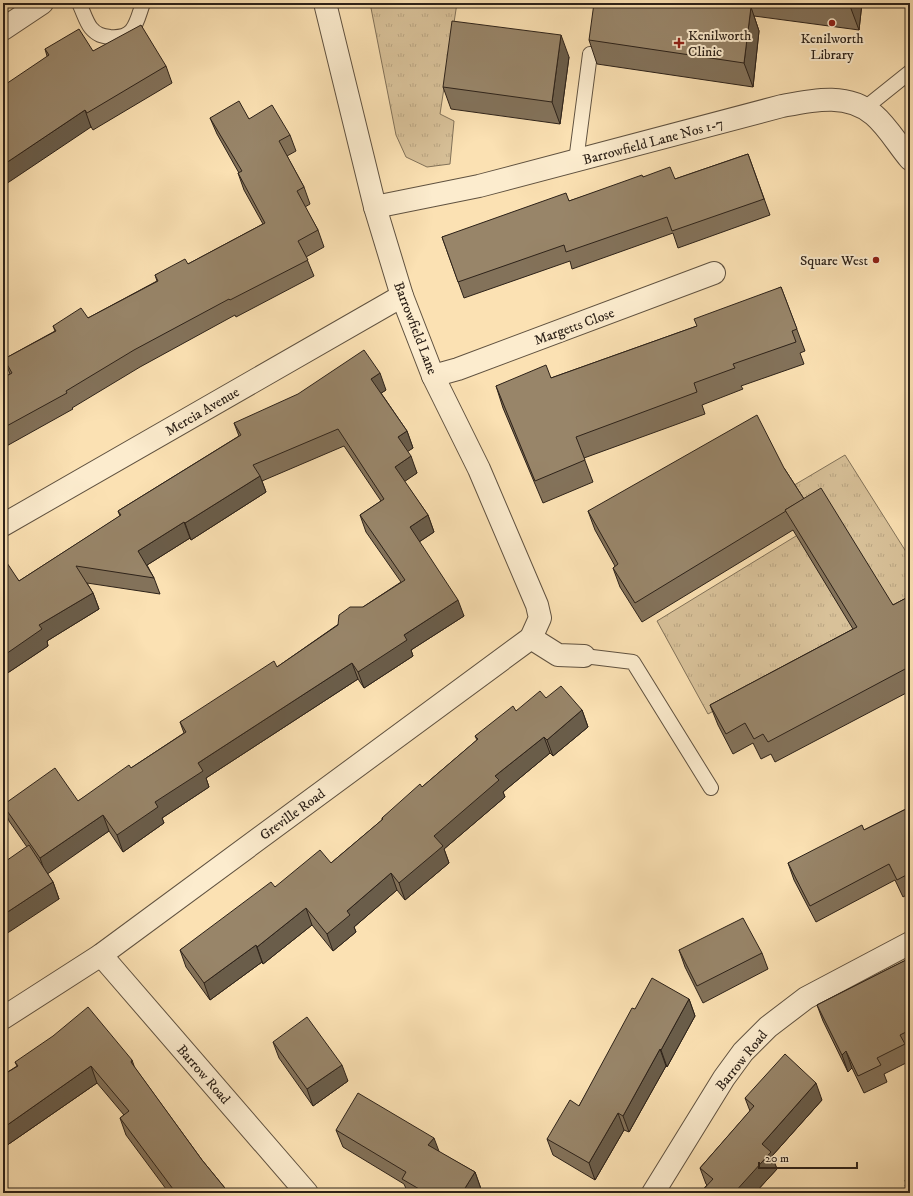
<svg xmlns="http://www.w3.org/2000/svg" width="913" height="1196" font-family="'IM FELL DW Pica',serif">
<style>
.grass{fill:url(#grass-tufts);stroke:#827259}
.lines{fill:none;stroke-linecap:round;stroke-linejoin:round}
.service-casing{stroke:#605240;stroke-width:16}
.minor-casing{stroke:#605240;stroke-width:24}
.service{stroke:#fcecce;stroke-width:14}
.minor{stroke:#fcecce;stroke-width:22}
.wall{fill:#83725a;stroke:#2d2219}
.shaded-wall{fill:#6a5d4a;stroke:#2d2219}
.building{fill:#988569;stroke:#2d2219}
.poi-dot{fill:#8f2418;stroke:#fcecce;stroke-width:1.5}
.labels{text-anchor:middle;stroke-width:4;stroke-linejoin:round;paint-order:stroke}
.poi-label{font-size:14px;fill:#2d2219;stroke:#fcecce;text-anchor:start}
.street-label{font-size:14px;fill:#2d2219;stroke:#fcecce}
</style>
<defs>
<pattern id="grass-tufts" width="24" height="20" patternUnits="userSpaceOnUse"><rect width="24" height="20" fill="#d8c199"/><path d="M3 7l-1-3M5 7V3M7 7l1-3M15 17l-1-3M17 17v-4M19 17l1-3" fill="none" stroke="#baa683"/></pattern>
</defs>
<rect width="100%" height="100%" fill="#fbe1b3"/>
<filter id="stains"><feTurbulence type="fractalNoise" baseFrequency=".005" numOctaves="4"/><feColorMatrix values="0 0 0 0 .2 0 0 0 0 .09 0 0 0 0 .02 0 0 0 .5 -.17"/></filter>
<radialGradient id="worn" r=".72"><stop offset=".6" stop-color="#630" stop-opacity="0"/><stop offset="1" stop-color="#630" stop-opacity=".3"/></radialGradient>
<g class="grass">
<polygon points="370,3 457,3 440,114 454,121 450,164 427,167 406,157 396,135"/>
<polygon points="845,455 910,558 910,605 708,714 657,621 796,536 811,519 791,487"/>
</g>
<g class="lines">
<defs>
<g id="service">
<path d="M79,3C83,11 86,22 91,28C97,35 102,36 110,37C135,39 136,23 143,3"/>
<polyline points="865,108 910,72"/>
<polyline points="576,161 590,54"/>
<polyline points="584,656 633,662 711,788"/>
</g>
<g id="minor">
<polyline points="325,3 375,207 402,296 433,376 479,469 537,605 540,618 531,638"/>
<polyline points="3,29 42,3"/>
<path d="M375,207L479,186L782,106C813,100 848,92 874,115C888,127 898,145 910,159"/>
<polyline points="433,376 458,369 714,273"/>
<polyline points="3,525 402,296"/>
<polyline points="101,955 307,1193"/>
<polyline points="3,1018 101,955 531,638 558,655 584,656"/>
<polyline points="653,1193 724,1078 743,1052 768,1027 806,998 910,943"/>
</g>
</defs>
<use href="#service" class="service-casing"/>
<use href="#minor" class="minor-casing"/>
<use href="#service" class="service"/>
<use href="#minor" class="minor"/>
</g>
<g class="wall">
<polygon points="746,3 862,3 859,30 754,16 759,31 753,87 597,64 589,40 747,7"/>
<polygon points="45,49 93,51 166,66 172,83 93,130 47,56"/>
<polygon points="569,57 560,124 451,109 443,87"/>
<polygon points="210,118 249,119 290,135 296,151 287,156 304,187 310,204 305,207 318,230 324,247 306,257 314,276 236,317 235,315 140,367 72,408 73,409 3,448 3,378 10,374 4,359 55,331 53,326 88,318 157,281 155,275 188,264 263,224 244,190 238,173 239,173 217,134"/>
<polygon points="748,154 770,215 678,248 673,233 572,269 570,261 464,298 442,237 569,201 643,177 675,179"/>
<polygon points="781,287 805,351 800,353 804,364 741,386 743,389 702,405 705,414 584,458 593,482 543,503 503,408 496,386 551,378 697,326"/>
<polygon points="386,390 381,393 407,431 413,448 407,451 417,473 404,481 428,515 434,532 419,542 464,616 411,650 413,656 364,688 358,679 206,778 209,787 162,818 164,823 123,852 109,831 47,873 53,882 59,899 27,847 9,821 3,805 78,801 131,768 184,733 180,722 277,667 363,607 401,582 366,532 360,515 381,501 344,446 262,481 266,492 191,540 190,538 147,565 154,578 160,594 87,583 93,593 99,609 47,641 48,646 3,676 3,562 19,581 120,516 118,511 239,436 234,423"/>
<polygon points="784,468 804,499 893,605 910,596 910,691 775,762 771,754 761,759 753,743 733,754 718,725 710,705 853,629 793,530 642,622 620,587 613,568 615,566 595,530 588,511"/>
<polygon points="546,698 582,710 588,727 553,756 550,753 503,792 505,797 444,849 449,863 405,900 397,890 354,927 356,932 333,951 312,925 263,964 262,962 210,1000 186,967 180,950 275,887 331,863 382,820 382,818 422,787 477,740 475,736 516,711"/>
<polygon points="910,807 910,893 903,897 895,880 816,922 794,880 788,863 864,830"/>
<polygon points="679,950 762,953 768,969 703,1003 685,967"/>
<polygon points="910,958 910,1050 907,1051 910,1058 910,1061 884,1074 887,1082 864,1093 852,1068 848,1072 823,1021 817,1005"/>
<polygon points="689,999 695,1016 667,1067 666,1066 629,1132 624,1130 595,1180 553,1155 547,1139 579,1106 635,1009"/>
<polygon points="273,1042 348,1081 313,1106 279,1058"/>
<polygon points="15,1062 135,1068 202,1160 229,1193 169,1193 126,1135 120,1118 124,1115 97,1083 3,1148 3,1075 17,1066"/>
<polygon points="745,1098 822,1100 772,1156 777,1169 755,1193 700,1193 707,1185 706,1184 700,1168 750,1111"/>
<polygon points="336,1130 439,1152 475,1172 481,1189 479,1193 408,1193 404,1184 343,1147"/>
</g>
<g class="shaded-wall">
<polygon points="850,3 862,3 859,30 850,6"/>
<polygon points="751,7 759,31 753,87 744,63"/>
<polygon points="561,35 569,57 560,124 552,102"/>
<polygon points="85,110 91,127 3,186 3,165"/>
<polygon points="380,373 386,390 377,396 371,379"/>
<polygon points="407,431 413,448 404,454 398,437"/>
<polygon points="411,456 417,473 401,484 395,467"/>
<polygon points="260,476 266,492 191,540 185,523"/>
<polygon points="428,515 434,532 416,544 410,527"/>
<polygon points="184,522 190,538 144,567 138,551"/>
<polygon points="93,593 99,609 47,641 48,646 3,676 3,656 39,625"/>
<polygon points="458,600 464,616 411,650 413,656 364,688 358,672 404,635"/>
<polygon points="352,663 358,679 206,778 209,787 162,818 164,823 123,852 117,835 155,802 198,763"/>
<polygon points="582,710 588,727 553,756 547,740"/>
<polygon points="544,737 550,753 503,792 505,797 444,849 449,863 405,900 399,883 434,836 495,776"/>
<polygon points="103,815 109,831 46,875 40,858"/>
<polygon points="391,873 397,890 354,927 356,932 333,951 327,934 347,911"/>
<polygon points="53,882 59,899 3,936 3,915"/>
<polygon points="306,908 312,925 263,964 257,947"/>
<polygon points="3,939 6,947 3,949"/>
<polygon points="256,945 262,962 210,1000 204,983"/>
<polygon points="689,999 695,1016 667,1067 661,1050"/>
<polygon points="660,1049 666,1066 629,1132 623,1116"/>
<polygon points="846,1051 852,1068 848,1072 842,1055"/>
<polygon points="132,1060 138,1077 131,1062"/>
<polygon points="342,1065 348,1081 313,1106 307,1089"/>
<polygon points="91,1066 97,1083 3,1148 3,1128"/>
<polygon points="816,1083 822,1100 772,1156 777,1169 755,1193 734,1193 762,1144"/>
<polygon points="618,1113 624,1130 595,1180 589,1163"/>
<polygon points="434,1138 440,1154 428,1145"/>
<polygon points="475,1172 481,1189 479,1193 462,1193"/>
</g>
<g class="building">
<polygon points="594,3 717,3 751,7 744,63 589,40"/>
<polygon points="828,3 850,3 850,6"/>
<polygon points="452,21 561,35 552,102 443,87"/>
<polygon points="141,25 166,66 87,113 85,110 3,165 3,86 49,55 45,49 79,29 93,51"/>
<polygon points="239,101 249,119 272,105 290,135 279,141 304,187 297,191 318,230 298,241 308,260 230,300 229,299 134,350 66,391 67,393 3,428 3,378 12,373 4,359 56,331 53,326 81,308 88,318 158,281 155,275 185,259 188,264 265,223 238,173 242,171 210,118"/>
<polygon points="748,154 764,199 672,231 667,217 566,252 564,245 458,282 442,237 566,193 569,201 642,175 643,177 670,167 675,179"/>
<polygon points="781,287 797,329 792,331 796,342 733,364 735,368 694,383 697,392 576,437 585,460 535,481 496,386 546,365 551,378 697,326 694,319"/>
<polygon points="364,350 380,373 371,379 407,431 398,437 411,456 395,467 428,515 410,527 458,600 404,635 407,640 358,672 352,663 198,763 203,771 155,802 158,807 117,835 103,815 40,858 3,805 55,768 78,801 129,765 131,768 186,732 180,722 274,661 277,667 338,625 339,615 350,607 363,607 405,580 360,515 384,499 338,429 253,465 260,476 185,523 184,522 138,551 154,578 76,566 93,593 39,625 42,629 3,656 3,562 5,560 19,581 121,515 118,511 241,435 234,423 298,394"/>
<polygon points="757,415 784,468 804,499 785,510 786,511 635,603 613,568 618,564 588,511"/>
<polygon points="821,488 893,605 910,596 910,663 906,666 907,668 768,742 763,734 754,739 745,723 726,734 710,705 857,627 785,510"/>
<polygon points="561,686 582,710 547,740 544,737 495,776 499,780 434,836 443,846 399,883 391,873 347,911 350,915 327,934 306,908 257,947 256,945 204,983 180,950 271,882 275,887 320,850 331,863 383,819 382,818 420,784 422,787 478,739 475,736 513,706 516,711 540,691 546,698"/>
<polygon points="910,807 910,873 897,880 889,864 810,906 788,863 862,825 864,830"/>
<polygon points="29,845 53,882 3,915 3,863"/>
<polygon points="743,918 762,953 697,986 679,950"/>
<polygon points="910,958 910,1030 900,1035 905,1044 877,1058 881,1065 858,1076 846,1051 842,1055 817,1005"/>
<polygon points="652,978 689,999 661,1050 660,1049 623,1116 618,1113 589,1163 547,1139 570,1100 579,1106 632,1008 635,1009"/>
<polygon points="88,1007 132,1060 131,1062 202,1160 229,1193 176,1193 120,1118 129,1111 91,1066 3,1128 3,1075 18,1066 15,1062 53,1036"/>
<polygon points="307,1017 342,1065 307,1089 273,1042"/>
<polygon points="785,1054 816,1083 762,1144 771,1152 734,1193 700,1193 713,1179 700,1168 754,1106 745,1098"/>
<polygon points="358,1093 434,1138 428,1145 475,1172 462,1193 426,1193 402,1179 406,1172 336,1130"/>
<polygon points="910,1177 910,1193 909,1193 905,1185 906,1184 905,1180"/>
</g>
<g class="poi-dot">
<circle cx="832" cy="23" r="4"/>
<path d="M677 37h4v4h4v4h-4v4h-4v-4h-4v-4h4z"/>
<circle cx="876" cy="260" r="4"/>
</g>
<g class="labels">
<g class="poi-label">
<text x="688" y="40">Kenilworth<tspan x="688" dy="16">Clinic</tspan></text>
<text x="832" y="43" text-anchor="middle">Kenilworth<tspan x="832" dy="16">Library</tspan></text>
<text x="868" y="265" text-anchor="end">Square West</text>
</g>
<g class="street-label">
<text transform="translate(653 141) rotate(-15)" y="5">Barrowfield Lane Nos 1-7</text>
<text transform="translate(574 326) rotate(-20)" y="5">Margetts Close</text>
<text transform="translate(416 328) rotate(69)" y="5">Barrowfield Lane</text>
<text transform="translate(202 411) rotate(-30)" y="5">Mercia Avenue</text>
<text transform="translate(292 814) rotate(-36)" y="5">Greville Road</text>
<text transform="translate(741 1060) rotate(-51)" y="5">Barrow Road</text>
<text transform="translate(204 1074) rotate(49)" y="5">Barrow Road</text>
</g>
</g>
<rect width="913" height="1196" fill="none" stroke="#fbe1b3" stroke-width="16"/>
<rect x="4" y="4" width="905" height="1188" fill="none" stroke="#2d2219" stroke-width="2"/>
<rect x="8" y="8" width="897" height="1180" fill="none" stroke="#2d2219"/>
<path d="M759 1162v6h98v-6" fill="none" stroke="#2d2219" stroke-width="2"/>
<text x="765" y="1162" font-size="12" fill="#2d2219" stroke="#fcecce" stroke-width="3" paint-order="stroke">20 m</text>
<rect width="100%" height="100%" filter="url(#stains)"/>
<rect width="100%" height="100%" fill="url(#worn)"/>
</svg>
